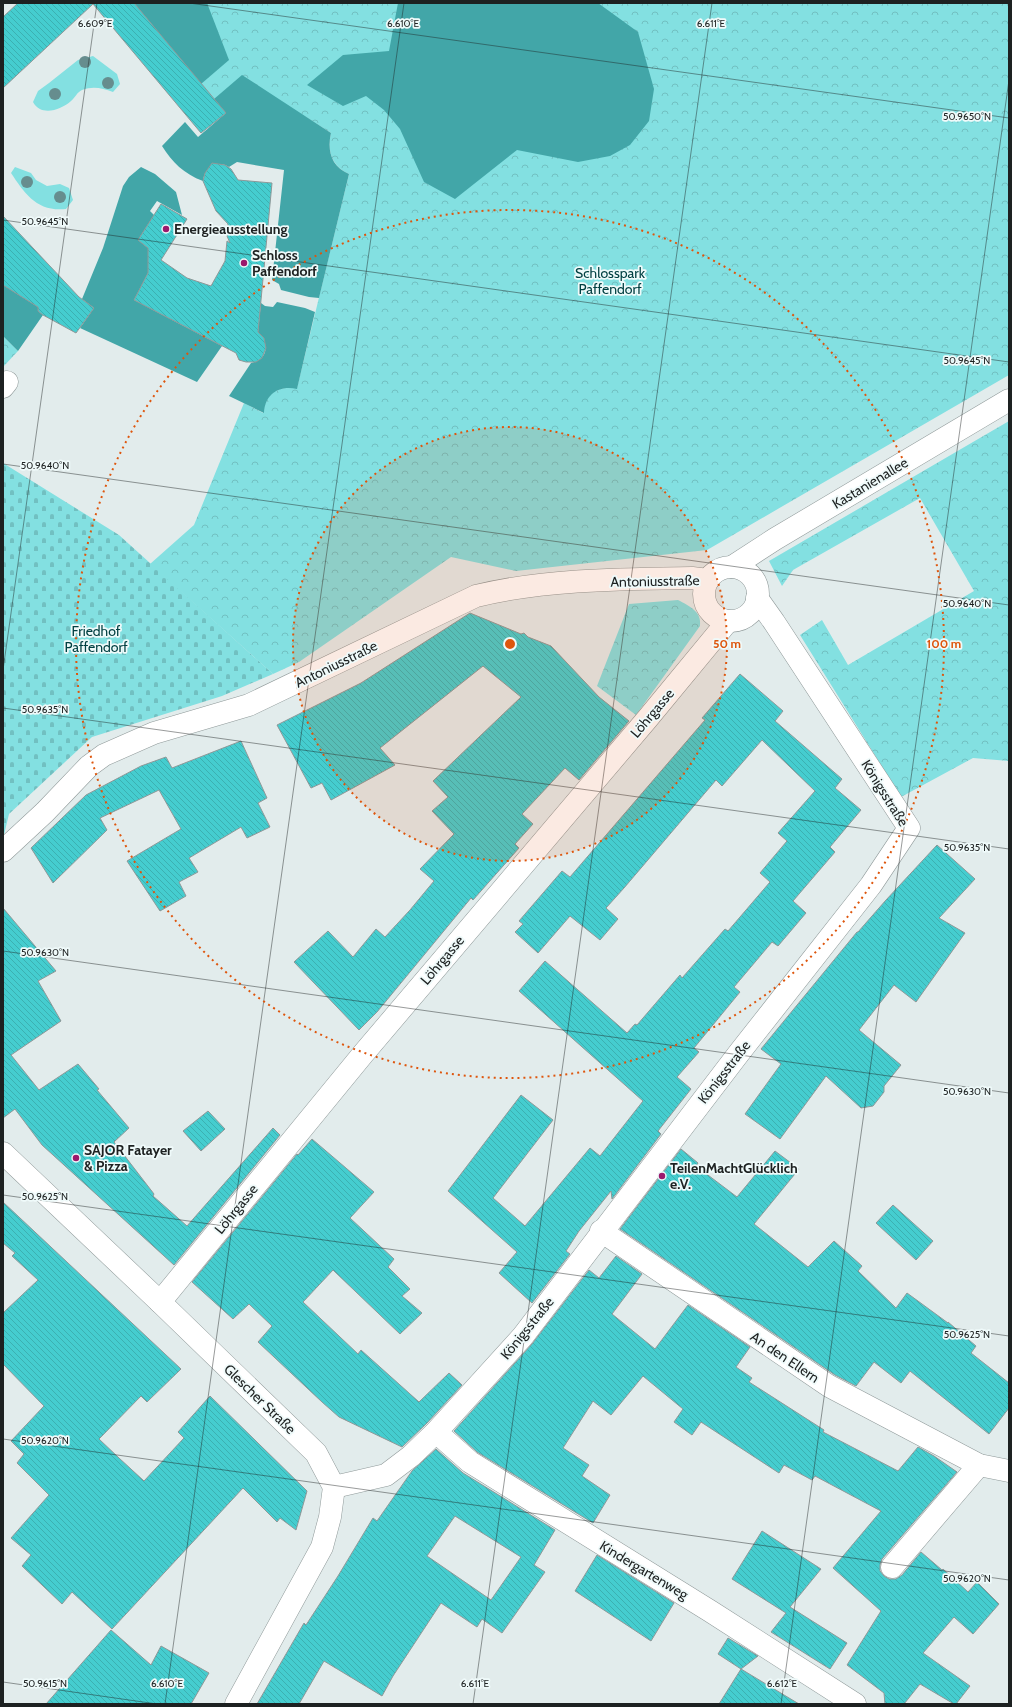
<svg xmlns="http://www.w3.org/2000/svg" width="1012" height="1707" font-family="Cabin,sans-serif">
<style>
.grass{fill:#83e0e1}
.cemetery{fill:url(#cemetery-stones)}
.park{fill:url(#park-crowns)}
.water{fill:#42a6a8}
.building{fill:url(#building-back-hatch);stroke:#8e9898;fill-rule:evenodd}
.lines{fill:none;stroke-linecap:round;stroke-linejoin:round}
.minor-casing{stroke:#8f9999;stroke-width:23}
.minor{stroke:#fff;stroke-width:22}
.tree{fill:#668d8e}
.ticks{fill:none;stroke:#1d2121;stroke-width:1;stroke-opacity:0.45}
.ring{fill:none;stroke:#de560d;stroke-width:2;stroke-dasharray:2 4}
.poi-dot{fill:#9b196d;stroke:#effafa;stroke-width:1.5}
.labels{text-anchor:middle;stroke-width:3.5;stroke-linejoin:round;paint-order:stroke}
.poi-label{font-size:14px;font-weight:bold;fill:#1d2121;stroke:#effafa;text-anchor:start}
.park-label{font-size:14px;fill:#004042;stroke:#effafa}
.street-label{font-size:14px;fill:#1d2121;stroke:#effafa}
.ticks-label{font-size:10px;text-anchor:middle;fill:#1d2121;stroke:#effafa;stroke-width:3.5;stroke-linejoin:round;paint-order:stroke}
.centre{fill:#de560d;stroke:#effafa;stroke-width:2}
.ring-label{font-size:12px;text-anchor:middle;font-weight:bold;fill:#de560d;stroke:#effafa;stroke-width:3.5;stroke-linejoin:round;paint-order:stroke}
</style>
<defs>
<pattern id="cemetery-stones" width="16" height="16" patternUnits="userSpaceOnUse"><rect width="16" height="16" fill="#83e0e1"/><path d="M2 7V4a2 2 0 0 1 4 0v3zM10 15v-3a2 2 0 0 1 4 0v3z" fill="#71c0c1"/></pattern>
<pattern id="park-crowns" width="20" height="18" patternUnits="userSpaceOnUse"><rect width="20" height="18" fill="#83e0e1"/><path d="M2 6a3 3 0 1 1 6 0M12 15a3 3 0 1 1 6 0" fill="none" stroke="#71c0c1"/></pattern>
<pattern id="building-back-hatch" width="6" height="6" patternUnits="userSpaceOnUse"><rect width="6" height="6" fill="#45cdcf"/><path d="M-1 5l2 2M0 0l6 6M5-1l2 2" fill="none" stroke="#3cb0b1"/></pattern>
</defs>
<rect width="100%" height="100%" fill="#e2ecec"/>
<g class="grass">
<path d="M93,56L117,74L120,84L113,92C102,88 93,86 82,90C77,92 75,98 71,101C61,110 41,117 33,102L38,91L49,83L78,60Z"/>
<path d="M15,167L31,173L36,180L47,186L60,184L69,188L73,200L66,209C37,212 25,194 11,173Z"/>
</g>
<polygon class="cemetery" points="3,463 119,535 273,674 222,696 92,737 9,814 3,839"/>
<g class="park">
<path d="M134,3H1009V375L707,550L516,571L451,557L299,662L273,674L150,564L194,525L244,403L263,413C266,392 278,386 297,388L349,174C331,166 327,150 331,133L306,117L214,99Z"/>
<polygon points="3,336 18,351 3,367"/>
<polygon points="1009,421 1009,761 973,758 901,797 800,635 822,620 848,665 974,591 920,498 793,570 782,586 769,561"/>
<path d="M678,600C689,606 702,611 700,626L636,715L597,686L629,604Z"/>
</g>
<g class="water">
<polygon points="134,3 207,3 229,60 201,84"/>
<polygon points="398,3 598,3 638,32 654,89 649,121 630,145 610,156 578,162 517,150 455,199 424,182 400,129 384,110 366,96 343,106 307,85 343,55 389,51"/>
<path d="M242,75L331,133C327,150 331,167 349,174L319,298L309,297L281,290L279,284L272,280L284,170L237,162L229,167C217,159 204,168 203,181C184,174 172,162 162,146L185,122L198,137L226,113L214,99Z"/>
<polygon points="141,167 155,174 176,192 182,215 157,201 150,211 154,215 138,240 148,248 148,273 134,300 222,346 197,382 80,328 94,308 82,299 103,248 123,186 129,177"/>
<polygon points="3,285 38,307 38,311 43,315 18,351 3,336"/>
<path d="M277,302L305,308L315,312L297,389C279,385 265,394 264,413L229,396L251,363C269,359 269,344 258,332L261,303L265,306L273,307Z"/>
</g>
<g class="building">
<polygon points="18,3 134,3 226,113 201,133 93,4 3,88 3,17"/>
<polygon points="212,163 225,165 231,169 238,180 272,183 258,332 264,338 266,348 262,358 256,362 246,362 239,360 236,353 134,300 148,273 148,248 138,240 161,204 187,219 161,260 187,278 211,286 225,261 227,241 230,243 227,236 228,224 216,211 203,181 205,173"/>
<polygon points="3,216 79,297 94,308 76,333 43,315 38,311 38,307 3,285"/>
<polygon points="470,613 521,634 524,633 528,637 551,646 599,697 629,721 579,780 565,768 522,814 533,824 515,844 519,848 473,900 471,898 377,1012 359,1030 294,962 328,931 353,957 376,929 385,937 410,910 434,881 420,869 454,834 432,811 448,797 433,781 521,697 483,666 380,748 395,765 331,800 322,783 311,788 277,725 361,683"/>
<polygon points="740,674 783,711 775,721 842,779 835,788 861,810 830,847 835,852 793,901 806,913 778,946 772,942 734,987 740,992 694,1048 699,1052 677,1077 691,1089 658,1131 661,1134 612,1199 611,1191 579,1231 566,1251 570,1254 532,1303 499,1273 517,1252 448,1191 521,1095 553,1120 493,1198 525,1226 590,1148 600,1156 643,1101 519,991 545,961 627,1033 635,1024 637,1025 680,975 682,978 725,929 728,931 770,882 760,873 787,841 778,833 815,791 762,740 722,786 716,780 624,888 606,908 618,919 600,940 570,916 538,953 515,932 523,924 519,921 562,871 570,877 705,720 702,718"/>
<polygon points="241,741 267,798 258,803 270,827 247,838 241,827 189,858 198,872 179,882 186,896 160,911 127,861 181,829 159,790 100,818 107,830 53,883 31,848 86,795 141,766 166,757 172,768"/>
<polygon points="937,845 975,879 939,918 965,933 916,1002 894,985 859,1030 901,1065 884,1086 884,1092 873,1106 861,1108 826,1076 780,1139 745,1114 781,1064 761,1049 857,932 858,932 886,900"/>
<polygon points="3,908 56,971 38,981 61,1021 11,1055 39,1090 78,1064 99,1089 97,1090 129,1128 114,1142 154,1194 153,1196 187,1226 273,1128 280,1135 174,1265 42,1145 15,1109 3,1118"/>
<polygon points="208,1111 225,1129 201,1151 183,1131"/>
<polygon points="312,1139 374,1192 350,1218 394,1259 388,1267 410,1289 402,1296 422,1313 400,1334 333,1270 303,1302 358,1354 361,1350 419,1402 449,1373 462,1385 427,1423 402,1447 339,1417 322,1402 258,1342 272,1326 249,1304 233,1319 192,1282 297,1154 298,1155"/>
<polygon points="681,1149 698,1163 696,1166 737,1197 775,1151 799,1169 754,1224 808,1267 834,1241 862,1266 858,1271 896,1308 907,1293 948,1323 948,1322 976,1346 971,1353 1009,1383 1009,1408 989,1434 910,1371 901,1383 874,1362 856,1386 835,1375 620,1229"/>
<polygon points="3,1202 181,1369 147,1402 141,1396 99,1439 119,1458 144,1481 184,1438 178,1432 210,1396 307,1491 296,1530 280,1518 277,1522 243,1488 112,1629 72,1592 62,1604 22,1566 31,1555 11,1538 49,1495 17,1463 24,1454 11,1441 44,1406 3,1364 3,1313 38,1280 12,1256 15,1253 3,1243"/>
<polygon points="893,1205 933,1241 916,1260 876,1223"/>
<polygon points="616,1256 642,1274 612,1314 655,1349 688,1305 750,1347 736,1367 752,1378 749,1382 824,1430 823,1432 898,1471 918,1447 934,1456 957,1472 882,1559 880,1565 880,1571 884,1576 889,1579 896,1579 902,1575 921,1552 942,1570 943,1569 968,1592 977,1582 999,1604 973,1634 954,1617 923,1653 970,1686 956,1704 954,1704 920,1684 904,1704 885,1704 884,1693 847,1665 881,1611 833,1568 881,1511 815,1476 812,1480 784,1465 779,1473 701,1422 692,1435 674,1422 683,1409 643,1376 611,1415 593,1401 563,1448 589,1465 582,1476 610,1495 593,1523 477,1452 454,1431 532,1344 589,1270 599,1278"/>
<path d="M436,1449L463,1473L555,1530L534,1565L545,1572L502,1633L482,1619L477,1627L441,1603L393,1676L382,1696L324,1661L299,1704H257L304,1623L306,1625L338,1576L373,1518L377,1521L412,1471ZM455,1516L521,1557L491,1600L427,1556Z"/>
<polygon points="762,1531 821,1569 790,1607 847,1643 830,1669 771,1632 786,1613 732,1579"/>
<polygon points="597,1555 674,1603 651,1641 575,1591"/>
<polygon points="111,1630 151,1665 161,1646 209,1673 191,1704 46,1704"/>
<polygon points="728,1638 758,1656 741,1669 718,1654"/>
<polygon points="741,1669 799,1704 719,1704"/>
</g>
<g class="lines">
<defs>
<g id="minor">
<polyline points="3,387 7,382"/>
<polyline points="732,567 775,539 1009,400"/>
<circle cx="731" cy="594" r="27"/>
<path d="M3,851L45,812L89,766L104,755L154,733L249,705L476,596C545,579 621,579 692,578L708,580"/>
<polyline points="3,1153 160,1302 316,1453 334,1487 330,1517 322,1547 236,1704"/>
<polyline points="601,1231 829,1386 979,1465 1009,1471"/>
<polyline points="160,1302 363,1054 648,718 728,621"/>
<polyline points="436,1432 470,1462 710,1611 855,1704"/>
<polyline points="334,1487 386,1475 411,1456 436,1432 523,1336 739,1053 871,885 909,828 774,622 757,598"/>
<polyline points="892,1567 979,1465"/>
</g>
</defs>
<use href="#minor" class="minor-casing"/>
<use href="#minor" class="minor"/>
</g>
<g class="tree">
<circle cx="85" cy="62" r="6"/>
<circle cx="108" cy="83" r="6"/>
<circle cx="55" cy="94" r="6"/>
<circle cx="27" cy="182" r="6"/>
<circle cx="60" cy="197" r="6"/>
</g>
<path class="ticks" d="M189,3L1009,118M3,220L1009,362M3,464L1009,605M3,670L97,3M3,708L1009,849M3,951L1009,1093M3,1195L1009,1336M3,1439L1009,1580M3,1682L157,1704M165,1704L404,3M473,1704L712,3M781,1704L1009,80"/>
<circle cx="510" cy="644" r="217" fill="#de560d" fill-opacity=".12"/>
<g class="ring">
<circle cx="510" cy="644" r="217"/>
<circle cx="510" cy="644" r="434"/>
</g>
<g class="poi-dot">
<circle cx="166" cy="229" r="4"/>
<circle cx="244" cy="263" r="4"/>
<circle cx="76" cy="1158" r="4"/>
<circle cx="662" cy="1176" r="4"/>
</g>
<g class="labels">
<g class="poi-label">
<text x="174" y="234">Energieausstellung</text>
<text x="252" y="260">Schloss<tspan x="252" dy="16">Paffendorf</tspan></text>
<text x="84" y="1155">SAJOR Fatayer<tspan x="84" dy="16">&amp; Pizza</tspan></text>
<text x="670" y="1173">TeilenMachtGlücklich<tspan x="670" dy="16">e.V.</tspan></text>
</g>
<g class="park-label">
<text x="610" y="278">Schlosspark<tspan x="610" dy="16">Paffendorf</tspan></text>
<text x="96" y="636">Friedhof<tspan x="96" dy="16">Paffendorf</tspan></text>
</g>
<g class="street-label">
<text transform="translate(870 483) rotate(-31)" y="5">Kastanienallee</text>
<text transform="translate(655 581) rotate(-1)" y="5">Antoniusstraße</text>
<text transform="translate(336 664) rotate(-26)" y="5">Antoniusstraße</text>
<text transform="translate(652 713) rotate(-50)" y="5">Löhrgasse</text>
<text transform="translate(885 793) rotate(58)" y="5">Königsstraße</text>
<text transform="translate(442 960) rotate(-50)" y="5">Löhrgasse</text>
<text transform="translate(724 1072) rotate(-52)" y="5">Königsstraße</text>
<text transform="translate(236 1209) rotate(-51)" y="5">Löhrgasse</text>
<text transform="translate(527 1328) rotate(-51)" y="5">Königsstraße</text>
<text transform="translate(785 1357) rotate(34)" y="5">An den Ellern</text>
<text transform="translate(260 1399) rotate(44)" y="5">Glescher Straße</text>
<text transform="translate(644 1570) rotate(31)" y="5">Kindergartenweg</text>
</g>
</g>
<g class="ticks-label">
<text x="95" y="27">6.609°E</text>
<text x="403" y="27">6.610°E</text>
<text x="711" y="27">6.611°E</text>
<text x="967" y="120">50.9650°N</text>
<text x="45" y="225">50.9645°N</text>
<text x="967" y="364">50.9645°N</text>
<text x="45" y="469">50.9640°N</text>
<text x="967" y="607">50.9640°N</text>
<text x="45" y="713">50.9635°N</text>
<text x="967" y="851">50.9635°N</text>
<text x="45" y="956">50.9630°N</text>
<text x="967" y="1095">50.9630°N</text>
<text x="45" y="1200">50.9625°N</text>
<text x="967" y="1338">50.9625°N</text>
<text x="45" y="1444">50.9620°N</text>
<text x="967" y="1582">50.9620°N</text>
<text x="167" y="1687">6.610°E</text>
<text x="475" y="1687">6.611°E</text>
<text x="782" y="1687">6.612°E</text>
<text x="45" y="1687">50.9615°N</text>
</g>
<circle cx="510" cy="644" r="6" class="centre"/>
<g class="ring-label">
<text x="727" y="648">50 m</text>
<text x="944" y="648">100 m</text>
</g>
<rect width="1012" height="1707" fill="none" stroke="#1d2121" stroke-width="8"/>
</svg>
